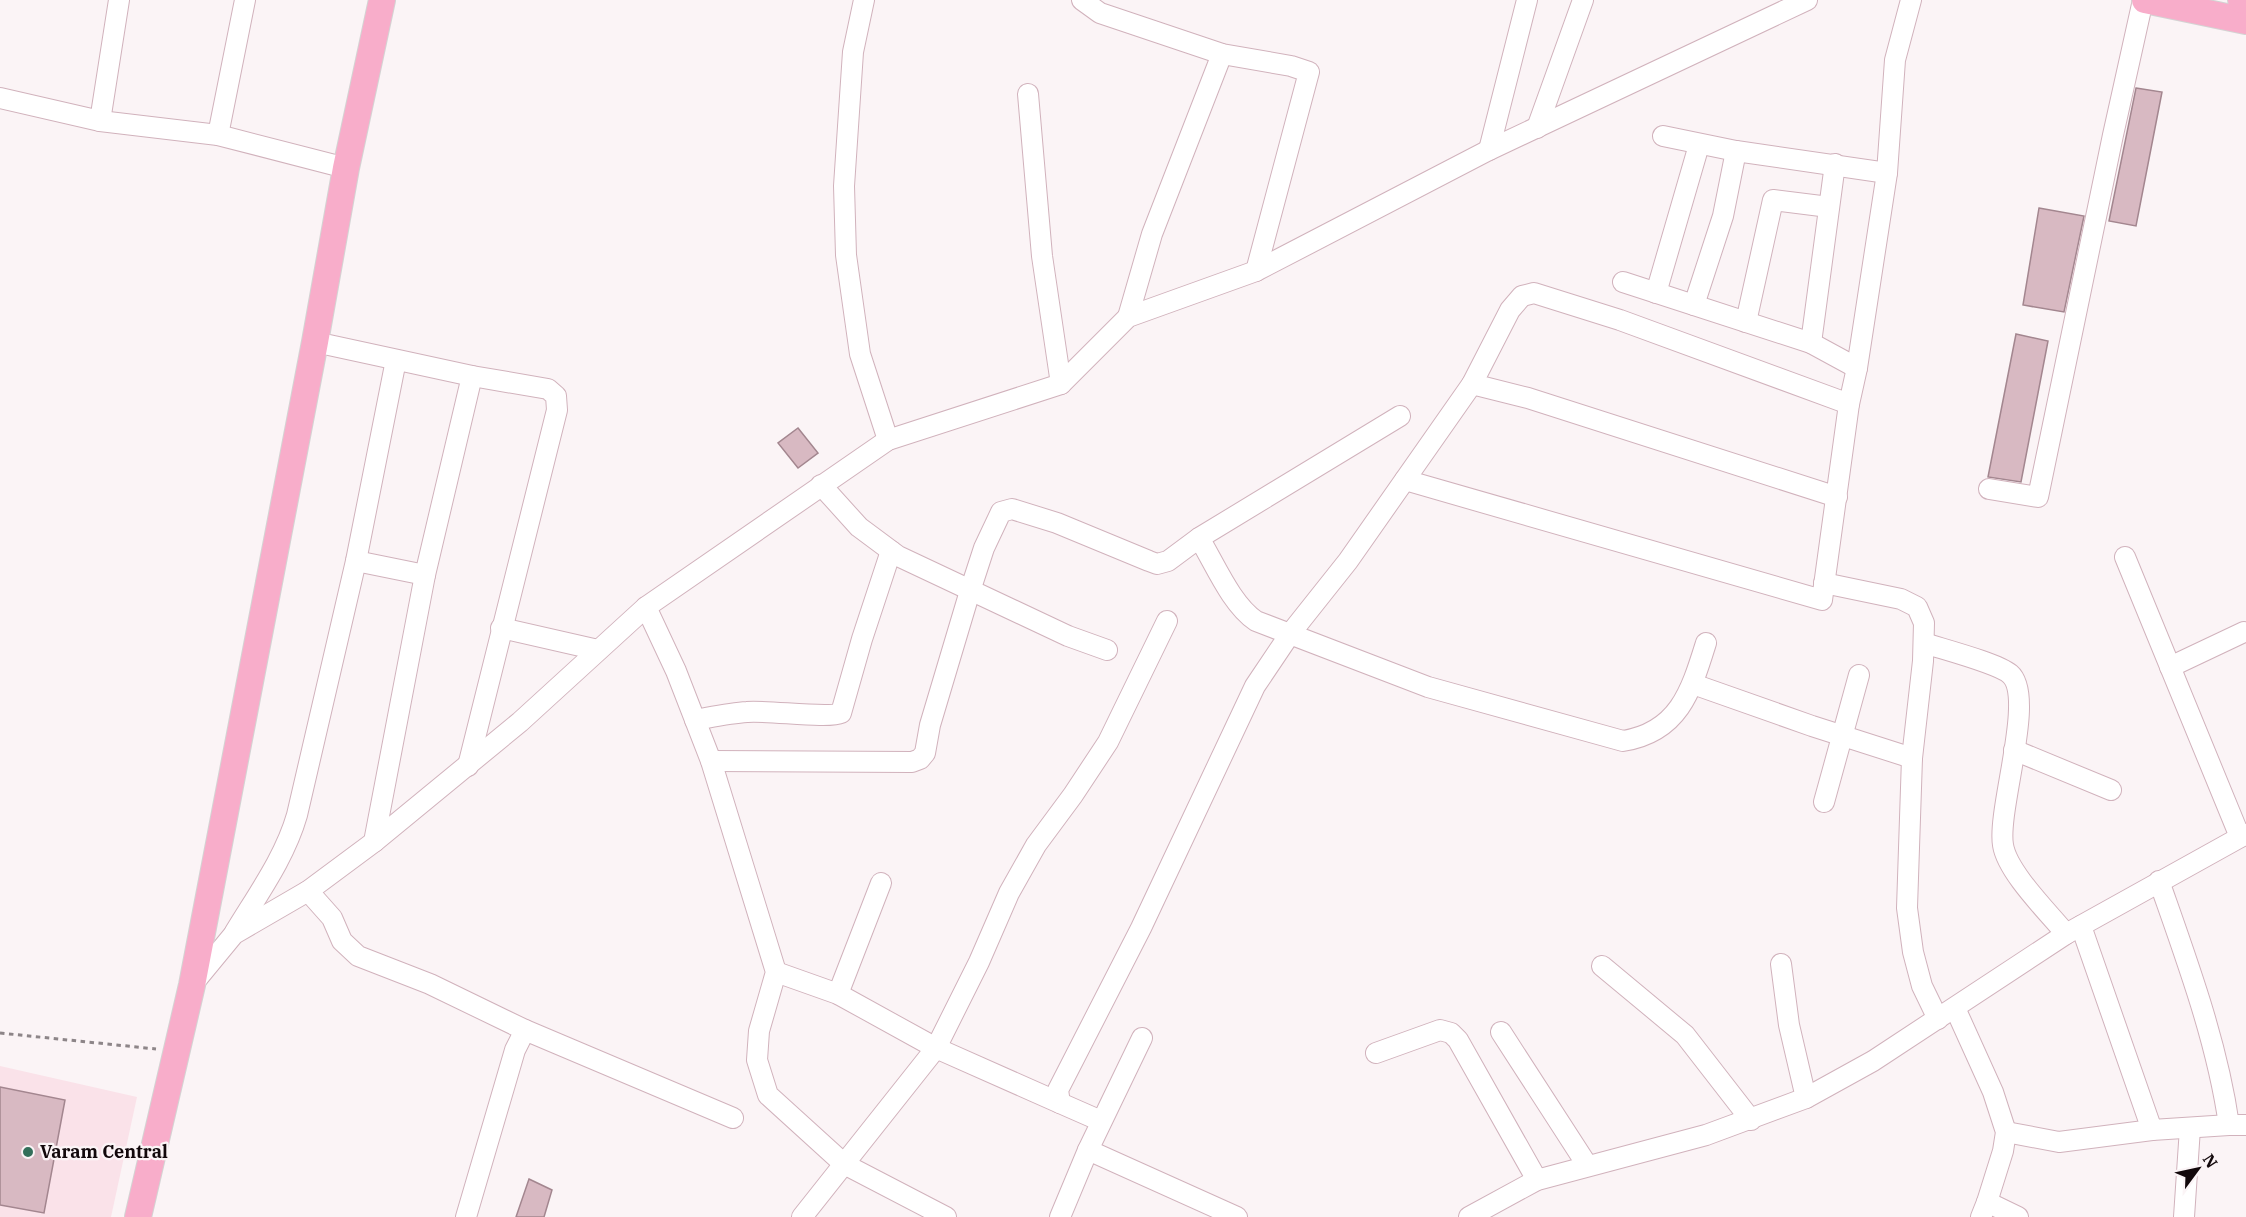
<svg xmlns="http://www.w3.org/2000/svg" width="2246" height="1217" font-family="'IBM Plex Serif',serif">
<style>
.built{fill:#fae2e9}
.building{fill:#d8b9c2;stroke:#a3868f;stroke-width:1.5}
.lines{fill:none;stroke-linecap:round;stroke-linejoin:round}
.minor-casing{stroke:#d1b2bc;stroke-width:22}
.major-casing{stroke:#d4d3d3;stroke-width:28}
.path{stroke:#8d8588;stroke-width:3;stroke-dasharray:4.5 4.5;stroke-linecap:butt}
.minor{stroke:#fff;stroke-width:20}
.major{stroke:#f8adca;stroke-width:26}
.poi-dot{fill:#336f5a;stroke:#fbf4f6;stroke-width:2}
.labels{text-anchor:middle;stroke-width:4.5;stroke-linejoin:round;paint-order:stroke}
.poi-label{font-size:18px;font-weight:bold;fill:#12080b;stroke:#fbf4f6;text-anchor:start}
</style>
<rect width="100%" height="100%" fill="#fbf4f6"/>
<polygon class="built" points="0,1066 137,1097 111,1217 0,1217"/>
<g class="building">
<polygon points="2136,88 2162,92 2136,226 2109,221"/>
<polygon points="2039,208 2084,216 2064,312 2023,305"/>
<polygon points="2016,334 2048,341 2021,482 1988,477"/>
<polygon points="798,428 818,453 798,468 778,443"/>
<polygon points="0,1087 65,1100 44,1213 0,1205"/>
<polygon points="529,1179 552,1190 544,1217 516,1217"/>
</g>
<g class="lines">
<defs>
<g id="minor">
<polyline points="864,0 853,52 844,186 846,255 860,354 888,440"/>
<polyline points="1082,0 1100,13 1222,54 1291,66 1309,72 1256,271"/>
<polyline points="1028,94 1042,256 1061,384"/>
<polyline points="0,98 100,121 218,135 346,168"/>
<polyline points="100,121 119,0"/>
<polyline points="1537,128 1583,0"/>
<polyline points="218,135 245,0"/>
<polyline points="1663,136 1736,151 1887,173"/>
<polyline points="1489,150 1527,0"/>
<polyline points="1623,282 1811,343 1857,368"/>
<polyline points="1656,293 1699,145"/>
<polyline points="1694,305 1723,216 1736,151"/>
<polyline points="1128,317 1152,234 1222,54"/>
<polyline points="1746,322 1773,200 1829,207"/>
<polyline points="315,342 472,376 548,389 556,396 557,410 468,766"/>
<polyline points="1811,343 1835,164"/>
<polyline points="1405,480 1822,600 1849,404 1857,368 1887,173 1895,60 1911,0"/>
<polyline points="821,485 859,527 898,556 1068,636 1107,650"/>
<polyline points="1989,489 2038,497 2113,135 2143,0"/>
<polyline points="1837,497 1528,398 1472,384 1510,310 1522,296 1534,293 1620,320 1849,404"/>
<path d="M1199,538C1215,564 1231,604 1256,621L1428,687L1623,741C1679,732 1691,691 1706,643"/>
<polyline points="2125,557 2240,837"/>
<polyline points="356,561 425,575"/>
<polyline points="1824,583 1901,599 1917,607 1924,623 1923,661 1912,758 1907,908 1913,952 1922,986 1938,1019"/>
<polyline points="646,607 676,671 711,761 776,972 759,1031 757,1060 768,1095 844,1164 946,1217"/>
<polyline points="501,628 598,650"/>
<path d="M1924,643C1942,649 1997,663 2010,674C2036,696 1997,809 2003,845C2007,872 2049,913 2066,934"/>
<polyline points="2170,667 2244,632"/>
<polyline points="1693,684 1812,726 1912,758"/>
<path d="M695,720C712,717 730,713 747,712C768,710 828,719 841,713L862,639L891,551"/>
<polyline points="2014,750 2111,790"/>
<polyline points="711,761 912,762 920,759 925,753 930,725 970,591 984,548 1001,512 1012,509 1057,523 1149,561 1157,564 1168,561 1199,538 1400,416"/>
<polyline points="1824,802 1859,675"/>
<polyline points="374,842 425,575 472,376"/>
<path d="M2159,881C2187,961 2217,1041 2229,1125"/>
<polyline points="308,891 332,918 342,941 358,956 430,984 525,1030"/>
<polyline points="2081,926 2152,1130 2229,1125 2246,1125"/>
<path d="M235,932C258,894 285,857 297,815L356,561L396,360"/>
<polyline points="1781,964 1789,1025 1806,1098"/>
<polyline points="1602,966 1685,1035 1751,1120"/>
<polyline points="776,972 838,994 936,1048 1060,1103"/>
<polyline points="192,985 234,934 308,891 374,842 520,722 646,607 888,440 1061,384 1128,317 1256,271 1489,150 1807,0"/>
<polyline points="838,994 881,883"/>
<polyline points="1955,1008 1993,1092 2006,1132 2003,1151 1987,1202"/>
<polyline points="1501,1032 1587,1165"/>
<polyline points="1376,1053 1440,1030 1451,1033 1458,1040 1537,1180"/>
<polyline points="1101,1121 1060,1103 1058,1090 1141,928 1255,686 1290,634 1348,561 1472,384"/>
<polyline points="2006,1132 2059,1142 2152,1130"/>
<polyline points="1088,1150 1237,1217"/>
<polyline points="466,1217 515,1050 525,1030 733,1118"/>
<polyline points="802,1217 936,1048 979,962 1009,893 1036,845 1073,795 1108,742 1167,621"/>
<polyline points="1060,1217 1088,1150 1142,1038"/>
<polyline points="1469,1217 1537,1180 1706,1135 1806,1098 1873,1061 2066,934 2246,834"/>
<polyline points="1981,1217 1987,1202 2018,1217"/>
<polyline points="2184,1217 2190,1128"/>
</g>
<g id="major">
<polyline points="2145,0 2246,21"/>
<polyline points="2241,0 2246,1"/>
<polyline points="138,1217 192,985 315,342 346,168 382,0"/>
</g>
</defs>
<use href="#minor" class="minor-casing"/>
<use href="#major" class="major-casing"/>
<polyline class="path" points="0,1033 156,1049"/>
<use href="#minor" class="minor"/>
<use href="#major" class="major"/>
</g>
<circle class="poi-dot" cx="28" cy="1152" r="6"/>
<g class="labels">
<g class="poi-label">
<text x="40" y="1158">Varam Central</text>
</g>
</g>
<g transform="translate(2198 1169) rotate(57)" stroke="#fbf4f6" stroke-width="4.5" paint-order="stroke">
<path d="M0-4.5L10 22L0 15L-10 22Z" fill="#12080b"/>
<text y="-9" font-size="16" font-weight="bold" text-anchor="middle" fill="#12080b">N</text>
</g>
</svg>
